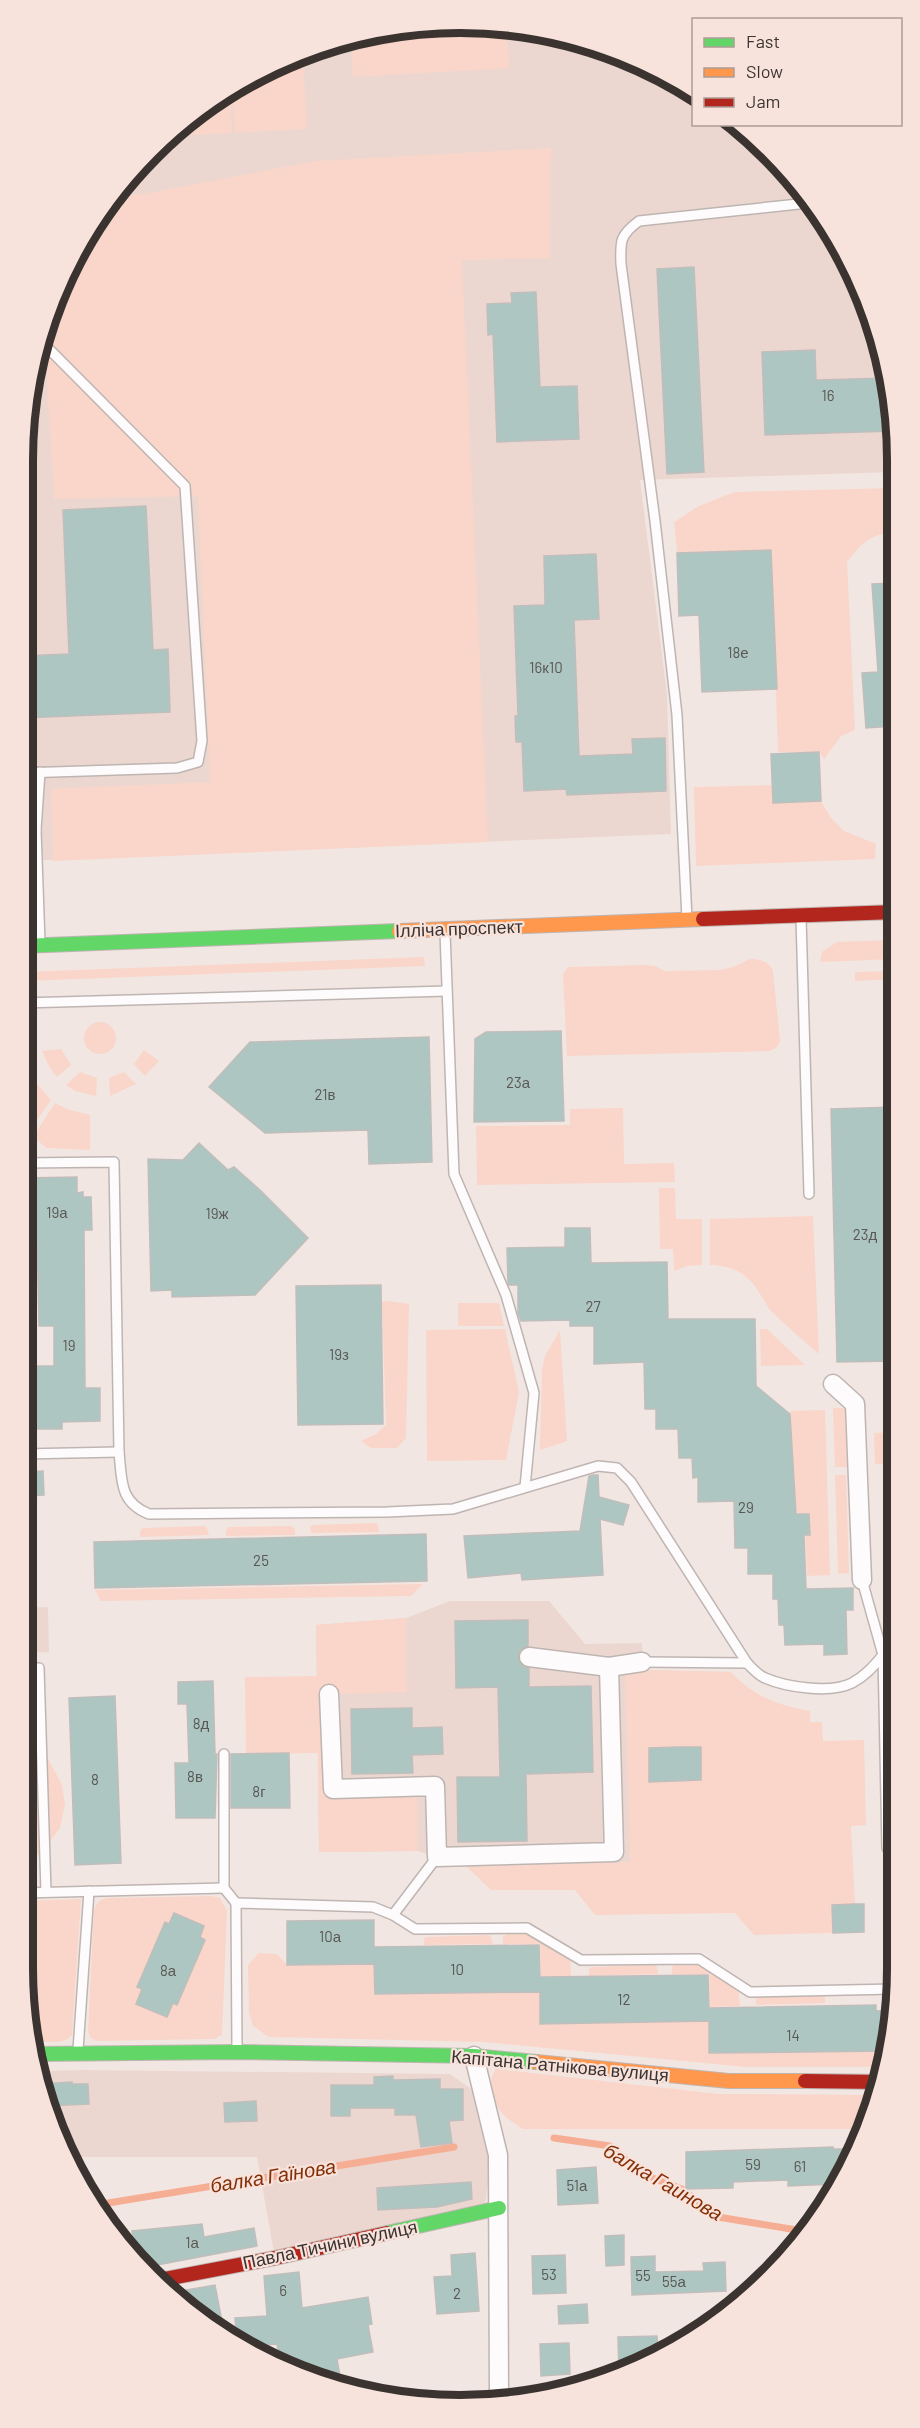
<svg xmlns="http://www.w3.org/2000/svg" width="920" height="2428" font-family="Barlow,sans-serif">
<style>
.built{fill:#ecd7d0}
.green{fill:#f9d6c9}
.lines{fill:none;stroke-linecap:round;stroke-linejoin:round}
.stream{stroke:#f5ae94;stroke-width:7}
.building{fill:#aec6c1;stroke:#c0bebc;stroke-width:1.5}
.lane-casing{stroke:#beb5b2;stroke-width:12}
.street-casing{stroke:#beb5b2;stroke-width:21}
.fast-casing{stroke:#beb5b2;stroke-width:16}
.slow-casing{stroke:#beb5b2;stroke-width:16}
.jam-casing{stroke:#beb5b2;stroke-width:16}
.lane{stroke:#fdfbfb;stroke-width:9}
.street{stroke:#fdfbfb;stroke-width:18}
.fast{stroke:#63d668;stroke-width:14}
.slow{stroke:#ff974d;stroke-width:14}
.jam{stroke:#b3261e;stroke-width:14}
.labels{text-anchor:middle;stroke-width:4.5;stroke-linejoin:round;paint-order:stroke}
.number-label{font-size:15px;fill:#585854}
.street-label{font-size:18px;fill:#3b3330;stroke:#f8e3dc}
.water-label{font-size:20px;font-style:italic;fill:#832f06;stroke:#f8e3dc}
.rim{fill:none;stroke:#3b3330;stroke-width:8}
</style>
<rect width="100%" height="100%" fill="#f2e6e2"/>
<g class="built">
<polygon points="489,23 574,38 693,92 694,124 735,125 789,172 864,292 894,403 894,472 640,480 667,694 671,834 23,861 22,460 38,346 68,266 113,193 172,131 242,81 320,46 403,26"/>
<polygon points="450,1601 549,1601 585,1644 642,1643 643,1670 731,1672 742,1684 757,1695 630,1862 467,1867 418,1851 319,1852 316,1625 406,1618"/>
<polygon points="48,1607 49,1652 23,1653 23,1608"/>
<polygon points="84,2070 450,2074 470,2088 483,2116 492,2151 485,2204 274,2253 257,2157 68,2157 46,2109 40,2071"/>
</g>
<g class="green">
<polygon points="489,23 507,26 509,68 353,77 351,38 403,26"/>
<polygon points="303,53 307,129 235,133 233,87 242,81"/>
<polygon points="230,90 232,133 167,136 172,131"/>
<polygon points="551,148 550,258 462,260 488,842 53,861 51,789 210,782 198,496 54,499 44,329 68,266 112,195 143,194 316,161"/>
<path d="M894,488V532C869,535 862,543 847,562L855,730L841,736L824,759L819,752H778L771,550L677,553L674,522L699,506L735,492Z"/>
<polygon points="770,785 773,787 774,803 821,801 831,818 844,831 876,844 875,859 696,866 694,787"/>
<polygon points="895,940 895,959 820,962 822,952 837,942"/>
<polygon points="424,957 425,966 24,981 24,972"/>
<path d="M750,959C760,959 769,961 773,971L780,1041L777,1047L770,1051L567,1056L563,974L568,967L645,965L655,966L665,971L720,970L733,967Z"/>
<polygon points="895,971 895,979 855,981 855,972"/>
<circle cx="100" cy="1038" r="16"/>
<polygon points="24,1048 37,1084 51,1100 30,1130"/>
<polygon points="61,1049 71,1065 57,1077 50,1068 42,1051"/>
<polygon points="144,1050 159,1061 145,1076 134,1064"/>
<polygon points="80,1072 97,1078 96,1096 75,1091 66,1085"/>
<polygon points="124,1072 136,1084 110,1096 109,1078"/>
<polygon points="55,1103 67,1109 90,1115 90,1150 47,1148 33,1137"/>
<polygon points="623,1108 624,1164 674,1163 675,1182 477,1185 476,1126 570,1125 570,1109"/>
<polygon points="659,1188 675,1188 676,1219 702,1219 702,1265 687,1266 674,1271 673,1249 660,1249"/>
<path d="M813,1216L819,1354C803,1340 785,1325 770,1310C766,1305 764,1299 760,1294C749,1274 732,1265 710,1265V1219Z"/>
<polygon points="387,1301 409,1304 406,1438 397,1448 371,1448 361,1441 376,1434 386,1425 382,1302"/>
<polygon points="458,1303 499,1303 504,1326 458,1326"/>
<polygon points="505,1329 519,1392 506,1460 427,1461 426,1330"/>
<polygon points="760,1329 767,1329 805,1365 761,1366"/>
<polygon points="560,1330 567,1441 540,1450 542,1370 545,1356"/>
<polygon points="833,1408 845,1408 847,1467 835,1467"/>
<polygon points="825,1410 830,1575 807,1576 805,1522 793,1506 790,1411"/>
<polygon points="896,1432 896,1464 875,1464 874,1433"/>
<polygon points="835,1475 846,1475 849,1573 838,1574"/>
<polygon points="375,1523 378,1525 379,1532 311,1533 310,1527 313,1525"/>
<polygon points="204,1526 207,1528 209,1535 140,1537 140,1531 143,1528"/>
<polygon points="291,1526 295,1529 295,1535 226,1536 226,1530 229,1527"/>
<polygon points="423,1584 411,1596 101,1601 95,1590"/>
<polygon points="406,1618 407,1692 335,1694 336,1795 417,1794 418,1851 319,1852 318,1753 246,1754 245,1677 317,1676 316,1625"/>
<polygon points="897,1658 897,1689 892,1689 889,1686 889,1663"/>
<path d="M642,1670L731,1672C753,1696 779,1706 810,1711V1722H822L823,1741L864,1740L866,1825L851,1826L855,1904L832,1905L833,1933L754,1935L735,1913L595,1915L575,1890H491L467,1867L630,1862L625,1674Z"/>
<polygon points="893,1704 897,1704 897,1772 892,1772 889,1769 889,1708"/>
<polygon points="22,1710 62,1785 65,1804 60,1828 40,1854 25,1858 22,1856"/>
<polygon points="212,1896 220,1898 227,1911 222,2035 214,2039 96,2041 91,2038 88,2032 94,1909 99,1901 106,1898"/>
<path d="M81,1899L72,2035C64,2045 47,2041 35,2042L23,1968L22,1901Z"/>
<polygon points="530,1933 570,1957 571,1976 541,1976 540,1944 503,1944 503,1937 507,1934"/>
<polygon points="488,1935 491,1937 493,1944 424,1945 424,1939 427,1937"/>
<polygon points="259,1953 277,1954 287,1965 374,1964 375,1994 540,1992 541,2024 709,2021 710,2053 877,2051 877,2056 886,2056 884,2067 746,2067 485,2042 269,2037 253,2026 249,2012 248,1965"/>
<polygon points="675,1964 698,1964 738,1987 740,2006 710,2007 709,1974 672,1974 672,1967"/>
<polygon points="654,1965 657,1967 658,1974 589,1976 589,1969 592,1967"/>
<polygon points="821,1994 825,1998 825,2003 756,2005 756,1999 759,1996"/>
<path d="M496,2069L719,2094L877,2095L864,2129H523C517,2125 508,2120 503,2114C492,2103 486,2080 496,2069Z"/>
</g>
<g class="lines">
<g class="stream">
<polyline points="554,2138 610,2146 642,2174 682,2189 718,2217 809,2232"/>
<polyline points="92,2202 102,2204 454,2147"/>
</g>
</g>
<g class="building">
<polygon points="694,267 704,472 667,474 657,269"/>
<polygon points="536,292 540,387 577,386 579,439 497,442 493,334 488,335 487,304 512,303 511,293"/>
<polygon points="815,350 816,380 887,378 894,403 894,431 765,435 762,352"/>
<polygon points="146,506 153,650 168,649 170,712 22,718 22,656 69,654 63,510"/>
<polygon points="771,550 777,689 702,692 699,615 679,616 677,553"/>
<polygon points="596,554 599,619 574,620 579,756 633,754 632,739 665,738 666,791 567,795 566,789 524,791 522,742 516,742 515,716 518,716 514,606 545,605 544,556"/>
<polygon points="894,583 894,726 866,728 862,673 878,672 872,584"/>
<polygon points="819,752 821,801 773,803 771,754"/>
<polygon points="561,1031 564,1121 474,1122 475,1039 486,1032"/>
<polygon points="429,1037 432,1162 369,1164 368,1130 265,1133 209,1087 250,1042"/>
<polygon points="895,1107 896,1361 837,1362 831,1109"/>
<polygon points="199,1143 228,1170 234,1167 261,1191 308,1238 255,1295 172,1297 172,1290 151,1291 148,1159 183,1160"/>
<polygon points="77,1177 77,1193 83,1192 83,1197 91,1197 92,1230 84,1230 85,1388 100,1388 100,1421 62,1422 62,1429 36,1429 35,1366 54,1366 54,1326 39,1326 37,1236 22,1236 22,1178"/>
<polygon points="565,1228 590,1228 591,1263 667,1262 668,1319 755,1319 756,1386 790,1414 796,1514 809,1514 810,1535 804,1535 806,1589 853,1588 853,1610 846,1610 847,1654 824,1655 824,1644 785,1645 784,1625 779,1625 778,1599 773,1599 773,1574 748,1574 748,1548 735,1548 734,1501 698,1502 698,1477 693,1478 692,1458 679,1458 678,1429 656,1429 656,1409 645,1409 644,1362 594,1364 594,1326 570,1326 570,1320 521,1321 518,1313 518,1285 509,1285 508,1282 507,1248 565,1247"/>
<polygon points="381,1285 383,1424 298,1425 296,1286"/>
<polygon points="43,1471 44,1495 26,1496 25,1472"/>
<polygon points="593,1475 598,1475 599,1497 629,1505 623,1525 600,1519 603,1575 522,1580 521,1573 468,1578 464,1536 580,1531 589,1476"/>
<polygon points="426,1534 427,1581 95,1588 94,1542"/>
<polygon points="528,1620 528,1646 520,1650 518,1656 522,1666 529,1668 529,1687 591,1686 593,1772 526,1774 527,1841 458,1842 457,1777 500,1777 498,1687 456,1688 455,1621"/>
<polygon points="213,1681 215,1754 217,1754 215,1818 176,1818 175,1763 189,1763 187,1704 178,1704 178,1682"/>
<polygon points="115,1696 121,1863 75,1865 69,1698"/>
<polygon points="412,1708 412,1728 442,1727 443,1754 412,1755 413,1773 352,1774 351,1709"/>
<polygon points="678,1747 701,1747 701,1780 649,1782 649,1748"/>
<polygon points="289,1753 290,1808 231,1808 231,1754"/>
<polygon points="855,1904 864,1904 864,1932 833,1933 832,1905"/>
<polygon points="174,1913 204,1926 200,1937 205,1940 177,2005 173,2003 167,2017 136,2004 142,1989 137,1987 165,1922 169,1924"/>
<polygon points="374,1920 374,1947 539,1945 540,1977 708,1975 709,2008 876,2005 876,2011 892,2010 887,2051 709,2053 709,2021 540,2024 540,1992 375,1994 374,1964 287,1965 287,1921"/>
<polygon points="393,2076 393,2080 440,2079 440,2089 463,2089 463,2120 449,2121 452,2143 421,2147 416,2115 395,2115 395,2108 350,2108 350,2116 331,2116 331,2085 374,2085 374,2077"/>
<polygon points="72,2082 72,2084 88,2084 89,2104 45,2106 42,2084"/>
<polygon points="256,2101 257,2121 225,2122 224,2103"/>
<polygon points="833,2147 833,2149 857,2149 852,2162 838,2184 788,2186 788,2180 733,2182 733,2188 686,2189 686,2152"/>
<polygon points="596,2167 598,2203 558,2205 557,2170"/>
<polygon points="471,2182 472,2199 437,2207 378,2210 377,2188"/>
<polygon points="202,2224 204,2237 254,2228 257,2246 157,2265 149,2271 146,2253 135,2254 132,2231"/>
<polygon points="624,2235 624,2265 606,2266 605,2236"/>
<polygon points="475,2253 479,2311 437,2314 434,2277 452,2276 451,2255"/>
<polygon points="565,2255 566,2293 533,2294 532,2256"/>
<polygon points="655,2256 655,2272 704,2271 703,2263 725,2262 726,2291 632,2295 631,2257"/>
<polygon points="299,2272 302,2308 368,2297 372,2324 368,2325 373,2352 337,2359 342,2388 320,2382 281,2365 277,2344 241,2347 237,2343 235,2318 267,2316 264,2276"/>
<polygon points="215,2285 224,2332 175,2292"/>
<polygon points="587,2304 588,2323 559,2324 558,2306"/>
<polygon points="657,2336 658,2356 619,2375 618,2337"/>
<polygon points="569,2343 570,2374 541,2376 540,2344"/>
</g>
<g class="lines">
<defs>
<g id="lane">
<polyline points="40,772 36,830 40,943"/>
<polyline points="22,773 177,768 198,762 202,741 185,486 40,340"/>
<polyline points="22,831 36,830"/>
<polyline points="801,918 809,1194"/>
<path d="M687,919L677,715L655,521L621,264C620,241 620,235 639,221L808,203"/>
<polyline points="445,932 454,1174 506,1295 534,1393 525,1487"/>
<polyline points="22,1003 447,991"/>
<path d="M22,1163L114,1162L119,1452C122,1480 119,1502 149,1514L387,1512L453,1509L598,1466L617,1468L631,1482L747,1663C752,1668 758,1675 765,1678C786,1687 830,1694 852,1683C865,1676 873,1667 883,1655"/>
<polyline points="22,1454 119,1452"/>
<polyline points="862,1580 883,1655 887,1848 897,1856"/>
<polyline points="883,1653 897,1641"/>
<polyline points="642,1662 747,1663"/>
<polyline points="22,1668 39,1668 46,1892"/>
<polyline points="224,1754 224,1888 236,1903"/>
<polyline points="22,1893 224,1888"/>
<polyline points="393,1915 437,1857"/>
<polyline points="237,2049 236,1903 373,1907 393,1915 415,1929 527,1928 581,1960 699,1959 750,1992 895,1989"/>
<polyline points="78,2050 89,1891"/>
</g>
<g id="street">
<polyline points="833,1384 855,1404 862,1580"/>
<polyline points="529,1657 609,1667 642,1662"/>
<polyline points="329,1694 333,1789 435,1786 437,1857 614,1852 609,1667"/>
<polyline points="474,2056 498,2155 499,2399"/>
</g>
<g id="fast">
<polyline points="22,946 399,931"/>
<polyline points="37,2054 237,2052 474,2056 536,2062"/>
<polyline points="387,2233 499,2208"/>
</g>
<g id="slow">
<polyline points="399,931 703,919"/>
<polyline points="536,2062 729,2081 805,2081"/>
</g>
<g id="jam">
<polyline points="703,919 895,912"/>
<polyline points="805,2081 882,2082"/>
<polyline points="160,2280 275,2258 387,2233"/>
</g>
</defs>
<use href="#lane" class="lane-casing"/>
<use href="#street" class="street-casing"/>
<use href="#fast" class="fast-casing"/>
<use href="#slow" class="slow-casing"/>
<use href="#jam" class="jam-casing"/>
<use href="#lane" class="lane"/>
<use href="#street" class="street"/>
<use href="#fast" class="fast"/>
<use href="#slow" class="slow"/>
<use href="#jam" class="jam"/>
</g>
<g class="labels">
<g class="number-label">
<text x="828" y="401">16</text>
<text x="738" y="658">18е</text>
<text x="546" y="673">16к10</text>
<text x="518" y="1088">23а</text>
<text x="325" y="1100">21в</text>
<text x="57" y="1218">19а</text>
<text x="217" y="1219">19ж</text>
<text x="865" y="1240">23д</text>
<text x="593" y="1312">27</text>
<text x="69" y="1351">19</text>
<text x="339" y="1360">19з</text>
<text x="746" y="1513">29</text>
<text x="261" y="1566">25</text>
<text x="201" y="1729">8д</text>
<text x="195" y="1782">8в</text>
<text x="95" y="1785">8</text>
<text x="259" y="1797">8г</text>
<text x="330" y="1942">10а</text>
<text x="457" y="1975">10</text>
<text x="168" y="1976">8а</text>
<text x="624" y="2005">12</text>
<text x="793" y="2041">14</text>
<text x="753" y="2170">59</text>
<text x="800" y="2172">61</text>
<text x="577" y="2191">51а</text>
<text x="192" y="2248">1а</text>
<text x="549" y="2280">53</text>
<text x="643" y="2281">55</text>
<text x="674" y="2287">55а</text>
<text x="283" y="2296">6</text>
<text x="457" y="2299">2</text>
</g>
<g class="street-label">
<text transform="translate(459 929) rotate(-2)" y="6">Ілліча проспект</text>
<text transform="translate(560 2066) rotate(5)" y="6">Капітана Ратнікова вулиця</text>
<text transform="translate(330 2245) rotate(-12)" y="6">Павла Тичини вулиця</text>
</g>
<g class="water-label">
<text transform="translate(273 2176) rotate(-9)" y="7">балка Гаїнова</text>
<text transform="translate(663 2182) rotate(30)" y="7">балка Гаинова</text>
</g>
</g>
<path d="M0 0H920V2428H0ZM460 33H460A427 427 0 0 1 887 460V1968A427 427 0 0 1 460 2395H460A427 427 0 0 1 33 1968V460A427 427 0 0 1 460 33Z" fill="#f8e3dc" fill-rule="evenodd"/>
<path class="rim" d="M460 33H460A427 427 0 0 1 887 460V1968A427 427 0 0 1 460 2395H460A427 427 0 0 1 33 1968V460A427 427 0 0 1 460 33Z"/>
<rect x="692" y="18" width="210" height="108" fill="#f8e3dc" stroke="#ac9d97" stroke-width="1.5"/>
<rect x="704" y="38" width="30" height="9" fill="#63d668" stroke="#ac9d97" stroke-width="1.5"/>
<text x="746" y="48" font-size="18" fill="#3b3330">Fast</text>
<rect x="704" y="68" width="30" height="9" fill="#ff974d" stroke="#ac9d97" stroke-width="1.5"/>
<text x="746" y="78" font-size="18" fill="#3b3330">Slow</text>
<rect x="704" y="98" width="30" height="9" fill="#b3261e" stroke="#ac9d97" stroke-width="1.5"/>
<text x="746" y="108" font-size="18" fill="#3b3330">Jam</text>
</svg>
